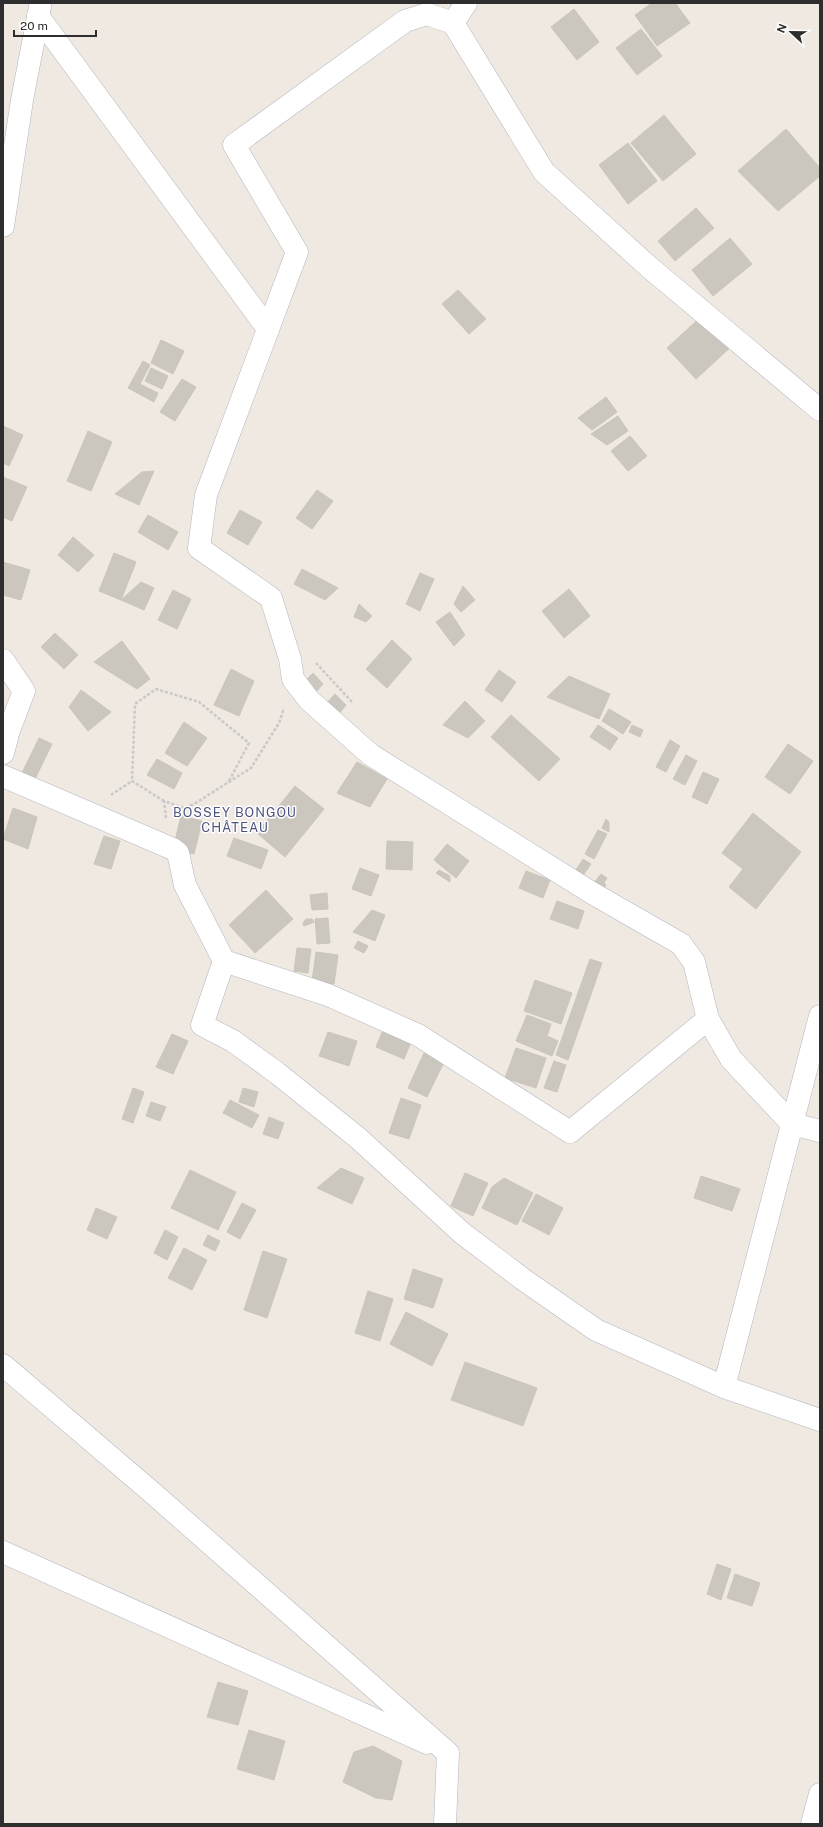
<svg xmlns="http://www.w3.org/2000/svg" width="823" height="1827" font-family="'Public Sans',sans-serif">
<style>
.building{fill:#cbc7bf;stroke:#cbc5ba}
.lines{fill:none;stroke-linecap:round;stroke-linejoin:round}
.minor-casing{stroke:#b4b7c1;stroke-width:23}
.path{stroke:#c9c9c9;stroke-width:2.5;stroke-dasharray:3 2;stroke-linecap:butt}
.minor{stroke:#fff;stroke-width:22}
.labels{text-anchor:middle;stroke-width:3;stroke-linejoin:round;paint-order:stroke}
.quarter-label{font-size:13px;letter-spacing:1px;fill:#4d5680;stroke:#fff}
</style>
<rect width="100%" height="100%" fill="#efe9e1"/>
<g class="building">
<polygon points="652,3 675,3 690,23 657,46 635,15"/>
<polygon points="574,9 599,42 577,60 551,27"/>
<polygon points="641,29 662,56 637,75 616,48"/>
<polygon points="664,115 696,154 663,181 631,143"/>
<polygon points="786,129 820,168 820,176 778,211 738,171"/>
<polygon points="628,143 657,181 628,204 599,165"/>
<polygon points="696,208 714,228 675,261 658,241"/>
<polygon points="730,238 752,264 713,296 692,270"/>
<polygon points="458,290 486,319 469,334 442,304"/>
<polygon points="704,314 733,345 696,379 667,348"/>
<polygon points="161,340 184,351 173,374 151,363"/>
<polygon points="143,361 150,365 140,384 158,393 154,402 128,388"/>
<polygon points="151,368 168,376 162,389 145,381"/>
<polygon points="182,379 196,387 175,421 160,412"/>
<polygon points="606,397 617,412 592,430 578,418"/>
<polygon points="618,416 628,431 607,445 591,434"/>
<polygon points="3,426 23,435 9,466 3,463"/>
<polygon points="88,431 112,442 91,491 67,481"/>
<polygon points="630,436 647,456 628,471 611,451"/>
<polygon points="154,471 139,505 115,494 142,472"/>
<polygon points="3,477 27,487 12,521 3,517"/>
<polygon points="317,490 333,501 312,529 296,518"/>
<polygon points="240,510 262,522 248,545 227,533"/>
<polygon points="148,515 178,532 168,550 138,532"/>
<polygon points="73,537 94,555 78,572 58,555"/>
<polygon points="114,553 136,562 121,600 99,591"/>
<polygon points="3,562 30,570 21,600 3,595"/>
<polygon points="302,569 338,588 325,600 294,584"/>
<polygon points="420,573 434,579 420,611 406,604"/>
<polygon points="141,582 154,588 144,610 121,600"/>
<polygon points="463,586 475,600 461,612 454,604"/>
<polygon points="569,589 590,616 564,638 542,611"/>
<polygon points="173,590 191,599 177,629 158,620"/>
<polygon points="359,604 372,616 366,622 354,617"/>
<polygon points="450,612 465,635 454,646 436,622"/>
<polygon points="55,633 78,655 64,669 41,647"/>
<polygon points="392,640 412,659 387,688 366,669"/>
<polygon points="122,641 150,679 137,689 94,662"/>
<polygon points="231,669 254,681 239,716 214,705"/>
<polygon points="499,670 516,682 502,702 485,690"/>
<polygon points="313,673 323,684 314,694 302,684"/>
<polygon points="569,676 610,694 599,719 547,697"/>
<polygon points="81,690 111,712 88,731 69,707"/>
<polygon points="335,694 346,705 337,716 324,706"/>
<polygon points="465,701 485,721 468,738 443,725"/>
<polygon points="609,709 631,722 623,734 602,721"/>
<polygon points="511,715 560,759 539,781 491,737"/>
<polygon points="184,722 207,738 187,766 165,753"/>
<polygon points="598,725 618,738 610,750 590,737"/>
<polygon points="632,725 643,730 640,737 629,732"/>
<polygon points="39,738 52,744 34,781 21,775"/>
<polygon points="670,740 680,746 666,772 656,767"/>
<polygon points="788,744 813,761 790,794 765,777"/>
<polygon points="686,755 697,761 685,785 673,779"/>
<polygon points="157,759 182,773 174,789 147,775"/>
<polygon points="357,762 387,779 370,807 337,793"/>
<polygon points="703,772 719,779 707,804 692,797"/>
<polygon points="295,786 324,809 285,857 257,833"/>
<polygon points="13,808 37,817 28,849 3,839"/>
<polygon points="753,813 801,852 756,909 729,887 743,869 722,853"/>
<polygon points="181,816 202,821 194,854 173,849"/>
<polygon points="606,819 609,822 609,832 602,828"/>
<polygon points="598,830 607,834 594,859 585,854"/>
<polygon points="104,836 120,841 111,869 94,864"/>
<polygon points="234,838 268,850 261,869 227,856"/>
<polygon points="387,841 413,842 412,870 386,869"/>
<polygon points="447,844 469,861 456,878 434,860"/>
<polygon points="583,859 591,864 579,881 572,876"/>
<polygon points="360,868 379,875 371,896 352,889"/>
<polygon points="439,870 450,876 450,882 436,873"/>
<polygon points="526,871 550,880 543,898 519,888"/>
<polygon points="601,874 607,878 604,883 606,885 603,890 594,883"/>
<polygon points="266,890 293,919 255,953 229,925"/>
<polygon points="327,893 328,909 312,910 310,895"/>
<polygon points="557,901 584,911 578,929 550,919"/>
<polygon points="372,910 385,915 375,941 353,932"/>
<polygon points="328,918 330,943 317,944 315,919"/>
<polygon points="306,919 312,919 314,922 304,926 303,923"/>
<polygon points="358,941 368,946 364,953 354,948"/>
<polygon points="297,948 311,949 308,973 294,971"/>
<polygon points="316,952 338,955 334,984 312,981"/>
<polygon points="590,959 602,963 568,1060 556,1055"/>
<polygon points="535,980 572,993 561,1024 524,1011"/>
<polygon points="527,1015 551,1024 547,1036 558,1041 552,1056 516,1041"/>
<polygon points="383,1030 411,1042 404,1059 376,1047"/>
<polygon points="328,1032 357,1041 349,1066 319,1056"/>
<polygon points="172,1034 188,1041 173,1074 156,1067"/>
<polygon points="516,1048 546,1058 536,1088 505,1078"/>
<polygon points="424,1053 444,1062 427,1097 408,1088"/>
<polygon points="554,1061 566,1065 557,1092 544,1088"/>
<polygon points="133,1088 144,1092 133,1123 122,1119"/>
<polygon points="243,1088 258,1092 254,1107 239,1102"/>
<polygon points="401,1098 421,1105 409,1139 389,1133"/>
<polygon points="230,1100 259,1115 252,1128 223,1113"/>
<polygon points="151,1102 166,1107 160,1121 146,1116"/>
<polygon points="269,1117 284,1123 278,1139 263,1134"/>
<polygon points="341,1168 364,1178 352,1204 317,1188"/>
<polygon points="190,1170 236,1192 218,1230 171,1208"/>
<polygon points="465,1173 488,1183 473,1216 451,1206"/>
<polygon points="701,1176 740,1189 732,1211 694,1198"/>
<polygon points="504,1178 533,1193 517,1225 482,1208 492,1187"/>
<polygon points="536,1194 563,1208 549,1235 522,1221"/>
<polygon points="242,1203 256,1210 240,1239 227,1232"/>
<polygon points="96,1208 117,1217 107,1239 87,1230"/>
<polygon points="165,1230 178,1237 167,1260 154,1253"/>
<polygon points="208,1235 220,1241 215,1251 203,1245"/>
<polygon points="184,1248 207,1260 192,1290 168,1278"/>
<polygon points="263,1251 287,1259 267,1318 244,1310"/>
<polygon points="413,1269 443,1279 433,1308 404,1299"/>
<polygon points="368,1291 393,1299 380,1341 355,1333"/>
<polygon points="406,1312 448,1334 432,1366 390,1344"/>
<polygon points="465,1362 537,1388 523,1426 451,1400"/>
<polygon points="717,1564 731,1569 721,1600 707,1594"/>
<polygon points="735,1574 760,1583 752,1606 727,1598"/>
<polygon points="218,1682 248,1691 238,1725 207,1717"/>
<polygon points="249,1730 285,1741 274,1780 237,1769"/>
<polygon points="373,1746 402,1761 392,1800 376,1798 343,1782 354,1752"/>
</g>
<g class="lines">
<defs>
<g id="minor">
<polyline points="38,16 268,329"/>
<polyline points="453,23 466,3"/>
<polyline points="3,226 22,100 40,7"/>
<polyline points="820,410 649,267 544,172 453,23 427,14 405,21 234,145 297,252 206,495 199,548 271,598 290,659 293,679 309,700 371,755 592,893 681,944 694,962 708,1019 731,1059 792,1124 820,1131"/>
<polyline points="3,660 24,691 9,730 3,753"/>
<polyline points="3,776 173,849 178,853 185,885 224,961 328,995 418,1035 570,1132 708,1019"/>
<polyline points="224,961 202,1025 233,1041 277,1073 358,1138 462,1233 524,1280 596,1330 724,1387 820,1420"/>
<polyline points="3,1365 155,1495 448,1753 445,1824"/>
<polyline points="724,1387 820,1016"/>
<polyline points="3,1552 427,1743"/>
<polyline points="812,1824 820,1794"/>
</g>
</defs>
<use href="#minor" class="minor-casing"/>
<g class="path">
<polyline points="316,663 352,702"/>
<polyline points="111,795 132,781"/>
<polyline points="164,801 132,781 135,704 156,689 199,702 249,743 228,783"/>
<polyline points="166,818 164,801 184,808 194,804 251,768 279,723 284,708"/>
</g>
<use href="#minor" class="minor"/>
</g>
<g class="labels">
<g class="quarter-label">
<text x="235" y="817">BOSSEY BONGOU<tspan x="235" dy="15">CHÂTEAU</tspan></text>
</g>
</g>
<rect width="823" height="1827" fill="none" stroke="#2e2e2e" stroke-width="8"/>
<g transform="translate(791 32) rotate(292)" stroke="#ffffff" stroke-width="3" paint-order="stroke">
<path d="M0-3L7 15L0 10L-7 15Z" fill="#2e2e2e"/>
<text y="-6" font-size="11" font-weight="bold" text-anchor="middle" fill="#2e2e2e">N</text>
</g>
<path d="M14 30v6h82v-6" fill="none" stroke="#2e2e2e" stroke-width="2"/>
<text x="20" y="30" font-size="12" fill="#2e2e2e" stroke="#ffffff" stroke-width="3" paint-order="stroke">20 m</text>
</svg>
